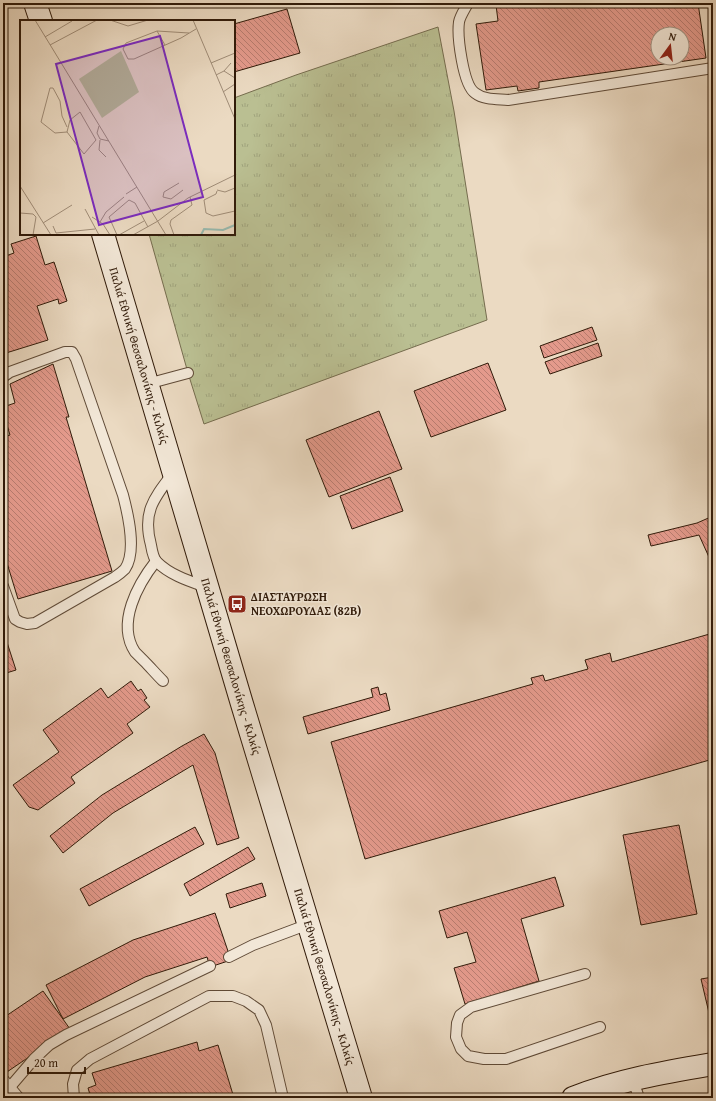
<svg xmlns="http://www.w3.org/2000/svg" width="716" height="1101" font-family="'Gentium Book Plus',serif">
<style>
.grass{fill:url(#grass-tufts);stroke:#756c4e}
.building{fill:url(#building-back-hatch);stroke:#301a09;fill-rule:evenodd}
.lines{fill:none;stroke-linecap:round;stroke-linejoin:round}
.lane-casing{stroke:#5f4a37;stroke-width:12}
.secondary-casing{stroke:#301a09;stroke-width:24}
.lane{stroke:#f2e7d7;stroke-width:10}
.secondary{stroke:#f2e7d7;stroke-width:22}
.labels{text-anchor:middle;stroke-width:3;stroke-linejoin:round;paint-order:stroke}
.street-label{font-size:12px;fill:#301a09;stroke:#f2e7d7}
.poi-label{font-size:12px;font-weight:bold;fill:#301a09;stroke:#f2e7d7;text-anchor:start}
.inset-river{fill:none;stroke:#98bbb1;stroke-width:2}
.inset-road{fill:none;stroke:#a08d78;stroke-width:1}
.view{fill:#7b2cbf;fill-opacity:0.15;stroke:#7b2cbf;stroke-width:2}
.inset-edge{fill:none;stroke:#301a09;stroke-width:2}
</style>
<defs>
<pattern id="grass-tufts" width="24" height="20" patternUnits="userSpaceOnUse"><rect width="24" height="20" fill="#babf92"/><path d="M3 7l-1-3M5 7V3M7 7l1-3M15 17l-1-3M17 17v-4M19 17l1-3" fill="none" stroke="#a0a47d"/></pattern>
<pattern id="building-back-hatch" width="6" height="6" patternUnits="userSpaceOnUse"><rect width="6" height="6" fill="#e49a8c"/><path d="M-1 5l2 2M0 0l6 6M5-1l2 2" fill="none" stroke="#b97d71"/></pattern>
</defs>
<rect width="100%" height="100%" fill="#ebdac2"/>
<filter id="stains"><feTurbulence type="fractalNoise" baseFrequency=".005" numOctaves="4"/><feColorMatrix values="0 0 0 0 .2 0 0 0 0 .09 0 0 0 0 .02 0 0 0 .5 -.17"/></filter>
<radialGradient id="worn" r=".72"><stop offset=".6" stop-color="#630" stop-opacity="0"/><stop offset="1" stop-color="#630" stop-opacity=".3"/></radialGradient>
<polygon class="grass" points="438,27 454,111 487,320 204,424 188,373 149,234 234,234 234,98 296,75"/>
<g class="building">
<polygon points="125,3 138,3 126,6"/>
<path d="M509,3H610L611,5L623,3H698L706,58L539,82V88L518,91L517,86L486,90L476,24L498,21L496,5ZM658,34H682V58H658Z"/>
<polygon points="287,9 300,53 234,72 234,24"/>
<polygon points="36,236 45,265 54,262 67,301 59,304 58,299 37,306 48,340 6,353 5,367 3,368 3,257 14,253 11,244"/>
<polygon points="592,327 597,340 544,358 540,346"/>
<polygon points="598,343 602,356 550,374 545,362"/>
<polygon points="488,363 506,410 431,437 414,391"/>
<polygon points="53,364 69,417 66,417 112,571 18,599 3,550 3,437 10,435 3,412 3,407 15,403 10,384"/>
<polygon points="379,411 402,469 329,497 306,440"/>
<polygon points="390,477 403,511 352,529 340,496"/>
<polygon points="713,516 713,566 699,535 651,546 648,535 697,523"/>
<polygon points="3,630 16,670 3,674"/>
<polygon points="713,633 713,759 365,859 331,742 533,684 531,678 543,675 545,681 588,669 585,660 610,653 612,662"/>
<polygon points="131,681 138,691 141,689 147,698 144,700 150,707 127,724 133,733 71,777 75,783 38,810 29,807 13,785 59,752 43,730 101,688 108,698"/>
<polygon points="378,687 380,695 386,693 390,710 308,734 303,717 373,697 371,689"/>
<polygon points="204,734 215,753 239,838 217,845 193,765 113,813 63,853 50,836 102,795 182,746"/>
<polygon points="679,825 697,914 641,925 623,835"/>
<polygon points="195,827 204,844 89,906 80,889"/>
<polygon points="248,847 255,859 190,896 184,884"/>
<polygon points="555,877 564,906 521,919 539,981 465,1004 454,968 476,962 467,932 447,938 439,911"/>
<polygon points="262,883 266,896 230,908 226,894"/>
<polygon points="215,913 231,960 210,967 207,957 145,977 63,1019 46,985 133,940"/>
<polygon points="713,977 713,1012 709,1013 701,979"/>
<polygon points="43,991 70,1029 4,1074 3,1018"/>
<polygon points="197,1042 199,1051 218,1045 234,1098 91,1098 88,1088 96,1085 92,1073"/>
</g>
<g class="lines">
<defs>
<g id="lane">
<path d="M468,3C465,9 460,16 459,22C457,36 463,85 475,93C484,100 497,99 508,100L713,68"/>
<path d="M3,377L10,372L65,352H72L76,359L123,495C128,514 137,551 125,569C122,572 118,575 115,577L35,623L27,624L20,622L15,619L3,586"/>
<polyline points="147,384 188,373"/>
<path d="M173,473C154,498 142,512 151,545C152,551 153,558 157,562C170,575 189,581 206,587"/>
<path d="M156,561C138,584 116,623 135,652C138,655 141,658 144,661C150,667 156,674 163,681"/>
<polyline points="229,957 253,945 309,924"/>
<polyline points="585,974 471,1007 460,1015 457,1023 456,1037 461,1049 468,1056 484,1059 506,1059 600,1027"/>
<polyline points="3,1079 19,1098"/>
<polyline points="633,1080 639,1098"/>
<polyline points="10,1087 34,1059 49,1045 66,1035 210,966"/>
<polyline points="74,1098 73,1084 77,1070 90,1059 209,996 233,996 246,1001 259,1010 266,1025 283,1098"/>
</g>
<g id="secondary">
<polyline points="35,3 41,21"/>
<path id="s1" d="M103,234L242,704L361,1098"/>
<path d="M573,1098C618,1080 666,1072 713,1064"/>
</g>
</defs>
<use href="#lane" class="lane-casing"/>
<use href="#secondary" class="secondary-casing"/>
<use href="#lane" class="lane"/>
<use href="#secondary" class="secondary"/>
</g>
<defs>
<symbol id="bus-square" viewBox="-11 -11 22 22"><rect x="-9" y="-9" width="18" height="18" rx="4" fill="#8f2418" stroke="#f2e7d7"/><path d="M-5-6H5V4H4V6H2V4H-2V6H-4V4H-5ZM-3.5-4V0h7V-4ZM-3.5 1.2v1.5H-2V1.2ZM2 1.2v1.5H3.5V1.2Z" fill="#fff"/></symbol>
</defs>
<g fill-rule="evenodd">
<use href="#bus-square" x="226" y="593" width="22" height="22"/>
</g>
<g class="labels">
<g class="street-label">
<text dy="4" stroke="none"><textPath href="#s1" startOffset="127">Παλιά Εθνική Θεσσαλονίκης - Κιλκίς</textPath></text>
<text dy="4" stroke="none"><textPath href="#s1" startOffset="451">Παλιά Εθνική Θεσσαλονίκης - Κιλκίς</textPath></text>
<text dy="4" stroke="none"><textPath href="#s1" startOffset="775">Παλιά Εθνική Θεσσαλονίκης - Κιλκίς</textPath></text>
</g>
<g class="poi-label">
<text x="251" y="601">ΔΙΑΣΤΑΥΡΩΣΗ<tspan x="251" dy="14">ΝΕΟΧΩΡΟΥΔΑΣ (82Β)</tspan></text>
</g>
</g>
<g transform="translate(20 20)">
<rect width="215" height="215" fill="#ebdac2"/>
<path d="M101,31L119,72L82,98L59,59Z" fill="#babf92"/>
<path class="inset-river" d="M181,215L184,209L203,210L215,205"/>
<path class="inset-road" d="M15,0L146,215M90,0L108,6L128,0M173,0L215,99M137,11L145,25M169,13L137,11L106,23L103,29L108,39H114L161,18L176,9M25,17L52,1M30,25L77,0M191,43L215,33M204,51L215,58M196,55L204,51L211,43M203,72L215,64M60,92L76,120L64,134L47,112L50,100ZM79,106L77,113L80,119L89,121M47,112L35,113L21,102L30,68H33L40,81L42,96L47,107M80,120L79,130L86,137M159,163L144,172L143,177L151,179L163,170M0,166L31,215M197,170L205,172L215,168M197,171L196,174L184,180L186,193L193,196L215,191M106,174L117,167M65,189L79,215M0,193L13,194L16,197L13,215M72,197L83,204L90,215M80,202L86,192L104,177M23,203L52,185M33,206L36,213L75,209M97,215L89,197L109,180L115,183L128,207M99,215L124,201M113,215L138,201L168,178L215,155M154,215L150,204L151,200L172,185L170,177"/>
<path class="view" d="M140,16L183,177L79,205L36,44Z"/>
<rect width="215" height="215" class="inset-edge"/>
</g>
<rect width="716" height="1101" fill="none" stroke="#ebdac2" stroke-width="16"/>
<rect x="4" y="4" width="708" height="1093" fill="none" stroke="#301a09" stroke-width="2"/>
<rect x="8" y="8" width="700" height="1085" fill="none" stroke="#301a09"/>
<g transform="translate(670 46) rotate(15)"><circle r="19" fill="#f2e7d7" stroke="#a49585"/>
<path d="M0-3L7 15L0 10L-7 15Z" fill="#8f2418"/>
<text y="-6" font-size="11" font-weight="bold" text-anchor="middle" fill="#301a09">N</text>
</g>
<path d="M28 1067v6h57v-6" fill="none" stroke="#301a09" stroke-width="2"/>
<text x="34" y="1067" font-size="12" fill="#301a09" stroke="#f2e7d7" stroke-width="3" paint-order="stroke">20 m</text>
<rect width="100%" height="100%" filter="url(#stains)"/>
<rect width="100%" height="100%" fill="url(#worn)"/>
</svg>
